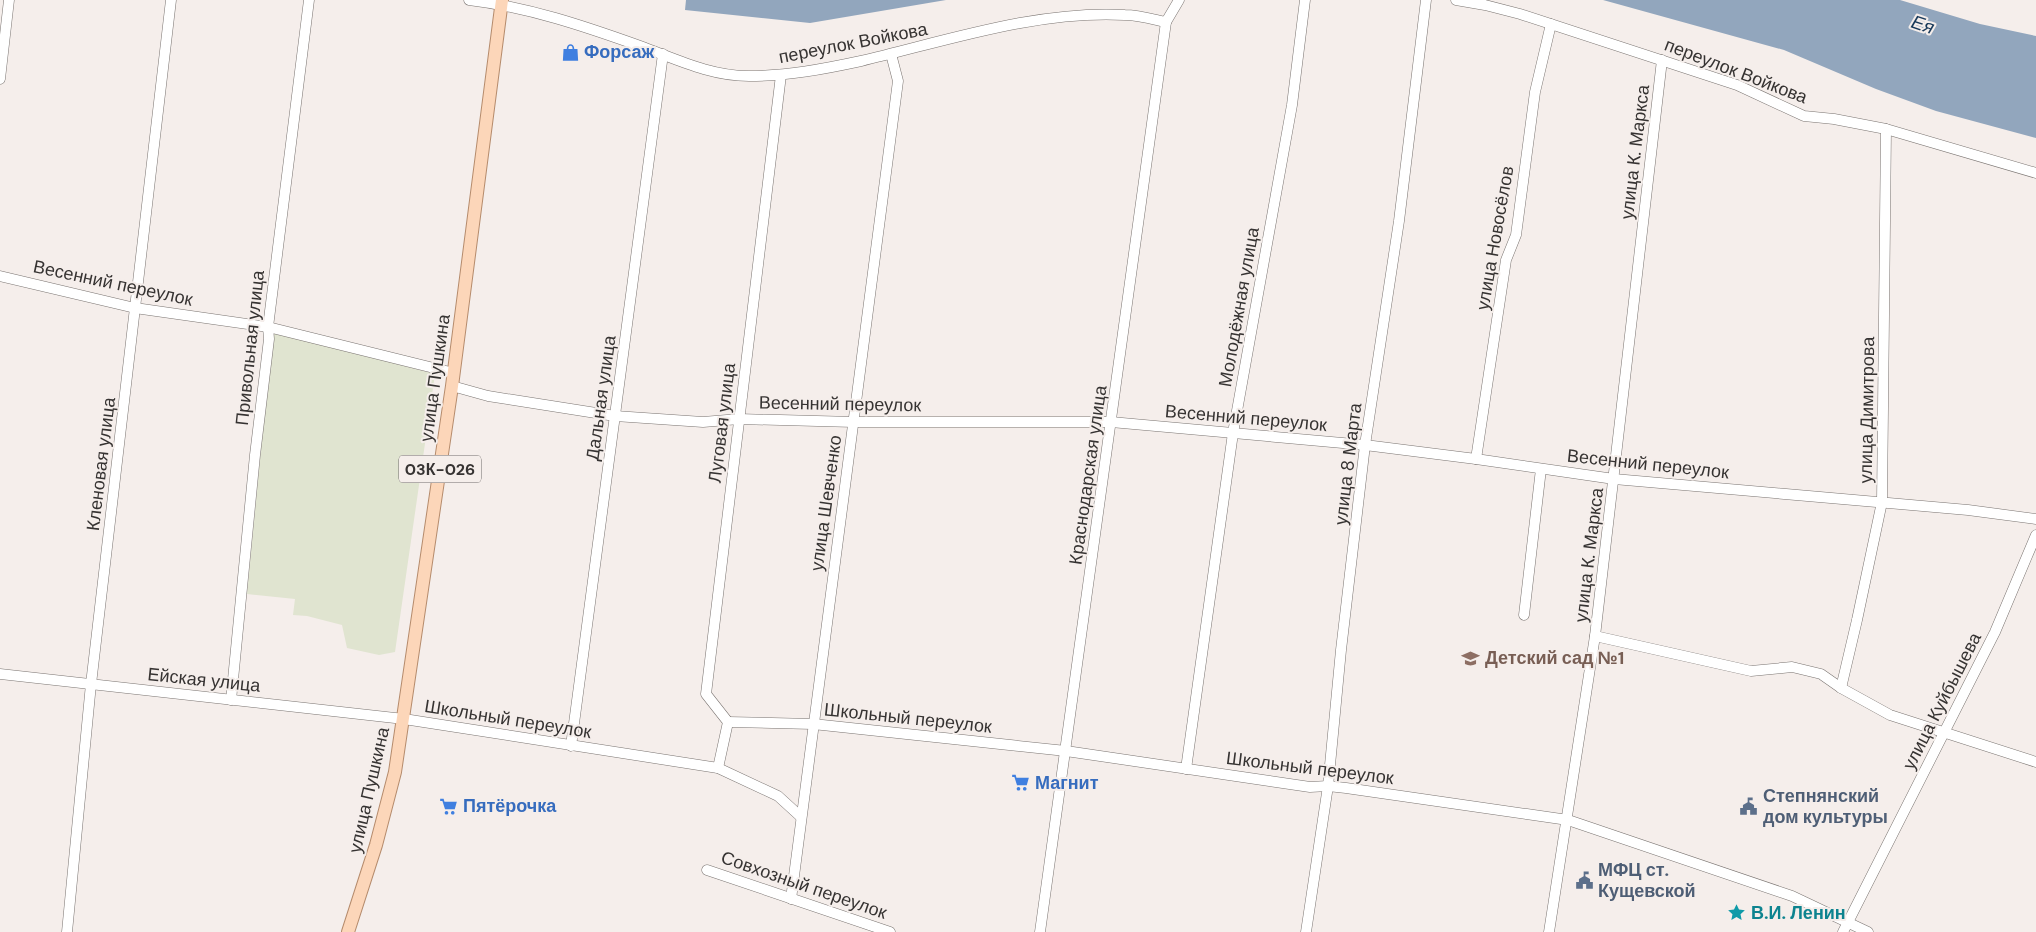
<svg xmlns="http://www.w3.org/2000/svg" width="2036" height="932" font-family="'DM Sans',sans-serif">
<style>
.green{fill:#e0e4d0}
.water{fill:#92a6bd}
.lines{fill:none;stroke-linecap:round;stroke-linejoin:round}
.minor-casing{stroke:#7a7471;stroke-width:11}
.major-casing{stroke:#b58b6c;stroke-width:14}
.minor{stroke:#fff;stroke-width:10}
.major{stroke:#fcd6b9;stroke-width:12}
.labels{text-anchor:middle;stroke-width:4;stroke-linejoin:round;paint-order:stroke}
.shield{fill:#f5eeeb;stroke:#6f6b6a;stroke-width:1}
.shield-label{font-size:16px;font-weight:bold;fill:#363332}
.street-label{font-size:18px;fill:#363332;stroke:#f5eeeb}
.shop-label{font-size:18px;font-weight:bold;fill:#366cbe;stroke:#f5eeeb;text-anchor:start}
.education-label{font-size:18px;font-weight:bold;fill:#785e54;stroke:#f5eeeb;text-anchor:start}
.service-label{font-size:18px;font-weight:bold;fill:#4e5e75;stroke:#f5eeeb;text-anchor:start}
.culture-label{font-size:18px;font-weight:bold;fill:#0d838f;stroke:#f5eeeb;text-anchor:start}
.water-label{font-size:19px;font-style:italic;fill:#173859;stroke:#f5eeeb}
</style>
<rect width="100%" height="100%" fill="#f5eeeb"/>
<polygon class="green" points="276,332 435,374 395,652 379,655 347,648 342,625 307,616 293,615 295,599 247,594 272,334"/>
<g class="water">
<polygon points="686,0 946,0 810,23 685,10"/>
<polygon points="1603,0 1900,0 1980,24 2036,36 2036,138 1936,111 1876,89 1784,50"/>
</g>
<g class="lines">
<defs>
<g id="minor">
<path d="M469,0C528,7 584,26 640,46C676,59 710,76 749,76C787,76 824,69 861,61C946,41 1037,10 1125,15C1138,15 1152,19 1166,22L1179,0"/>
<polyline points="1456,0 1485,5 1520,14 1737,85 1804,116 1834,119 1886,129 2036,173"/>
<polyline points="0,79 9,0"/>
<polyline points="0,276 135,308 268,327 454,373"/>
<polyline points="452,386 488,396 615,416 703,422 739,419 854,422 1111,422 1365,445 1476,459 1614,479 1968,510 2036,519"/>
<polyline points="1476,459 1506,260 1516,235 1535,92 1551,24"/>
<polyline points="1524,615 1541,469"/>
<polyline points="1595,636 1751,671 1792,667 1821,674 1841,688 1890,715 2036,762"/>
<polyline points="0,674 404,719 718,768 778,796 801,817"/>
<polyline points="1841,688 1857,620 1882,502 1886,129"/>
<polyline points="231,700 255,455 269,339 268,327 309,0"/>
<polyline points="728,722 813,724 1066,751 1310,787 1328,786 1346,788 1568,820 1792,896 1868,932"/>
<polyline points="571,746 663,54"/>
<polyline points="718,768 728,722 706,694 781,75"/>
<polyline points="1186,769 1233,433 1292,105 1305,0"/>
<polyline points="707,870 890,932"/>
<polyline points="791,899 898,81 891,54"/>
<polyline points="67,932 91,684 171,0"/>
<polyline points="1040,932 1166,22"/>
<polyline points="1306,932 1328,786 1341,650 1365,445 1399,221 1426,0"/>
<polyline points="1549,932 1595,636 1662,60"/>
<polyline points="1843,932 1995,632 2036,535"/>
</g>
<polyline id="major" points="348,932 376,845 395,772 452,386 502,0"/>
</defs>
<use href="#minor" class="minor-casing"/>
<use href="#major" class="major-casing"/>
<use href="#minor" class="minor"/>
<use href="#major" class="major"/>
</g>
<defs>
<symbol id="shop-bare" viewBox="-9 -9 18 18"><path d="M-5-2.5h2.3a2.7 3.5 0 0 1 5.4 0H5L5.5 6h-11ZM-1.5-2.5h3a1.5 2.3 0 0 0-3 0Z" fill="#3f7fe0" stroke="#f5eeeb" stroke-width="2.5" paint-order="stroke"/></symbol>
<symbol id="school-bare" viewBox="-9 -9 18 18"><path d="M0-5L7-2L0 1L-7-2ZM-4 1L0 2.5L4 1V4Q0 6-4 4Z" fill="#8d6e63" stroke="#f5eeeb" stroke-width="2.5" paint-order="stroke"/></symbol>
<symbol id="supermarket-bare" viewBox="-9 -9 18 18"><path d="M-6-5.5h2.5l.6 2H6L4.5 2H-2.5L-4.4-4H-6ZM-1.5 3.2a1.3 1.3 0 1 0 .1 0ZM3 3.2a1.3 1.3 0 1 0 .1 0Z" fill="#3f7fe0" stroke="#f5eeeb" stroke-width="2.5" paint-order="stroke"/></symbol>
<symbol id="civic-bare" viewBox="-9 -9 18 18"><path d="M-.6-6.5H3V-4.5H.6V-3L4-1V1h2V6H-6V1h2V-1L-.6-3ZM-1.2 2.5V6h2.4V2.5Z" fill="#5c6f8a" stroke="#f5eeeb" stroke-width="2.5" paint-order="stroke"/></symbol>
<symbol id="sight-bare" viewBox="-9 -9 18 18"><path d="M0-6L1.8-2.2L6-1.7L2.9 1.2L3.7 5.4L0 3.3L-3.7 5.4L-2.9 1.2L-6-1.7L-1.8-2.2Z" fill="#0f9aa8" stroke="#f5eeeb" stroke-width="2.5" paint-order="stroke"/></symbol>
</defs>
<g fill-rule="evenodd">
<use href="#shop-bare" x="558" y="40" width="25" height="25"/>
<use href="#school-bare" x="1458" y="646" width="25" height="25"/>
<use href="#supermarket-bare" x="1008" y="770" width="25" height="25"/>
<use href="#supermarket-bare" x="436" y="794" width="25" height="25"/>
<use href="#civic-bare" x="1736" y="794" width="25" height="25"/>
<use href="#civic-bare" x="1572" y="868" width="25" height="25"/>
<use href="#sight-bare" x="1724" y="900" width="25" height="25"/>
</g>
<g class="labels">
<rect class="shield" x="399" y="455.5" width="82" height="27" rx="4"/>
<g class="shield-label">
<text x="440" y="475">03К-026</text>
</g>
<g class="street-label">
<text transform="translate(853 43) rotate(-11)" y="6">переулок Войкова</text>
<text transform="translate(1736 71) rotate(21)" y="6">переулок Войкова</text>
<text transform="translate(1635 152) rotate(-83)" y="6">улица К. Маркса</text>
<text transform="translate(1495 238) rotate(-80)" y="6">улица Новосёлов</text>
<text transform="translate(113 283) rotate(12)" y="6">Весенний переулок</text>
<text transform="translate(1239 307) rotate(-80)" y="6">Молодёжная улица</text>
<text transform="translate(250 348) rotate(-84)" y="6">Привольная улица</text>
<text transform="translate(435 378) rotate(-82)" y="6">улица Пушкина</text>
<text transform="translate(601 398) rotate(-82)" y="6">Дальная улица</text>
<text transform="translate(840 404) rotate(1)" y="6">Весенний переулок</text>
<text transform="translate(1867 410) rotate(-89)" y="6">улица Димитрова</text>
<text transform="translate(1246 418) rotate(5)" y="6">Весенний переулок</text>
<text transform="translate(722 423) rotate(-83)" y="6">Луговая улица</text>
<text transform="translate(101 464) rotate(-83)" y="6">Кленовая улица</text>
<text transform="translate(1348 464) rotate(-83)" y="6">улица 8 Марта</text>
<text transform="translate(1648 464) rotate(6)" y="6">Весенний переулок</text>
<text transform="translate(1088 475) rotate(-82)" y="6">Краснодарская улица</text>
<text transform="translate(826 503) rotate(-82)" y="6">улица Шевченко</text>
<text transform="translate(1589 555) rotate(-83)" y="6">улица К. Маркса</text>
<text transform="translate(204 680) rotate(6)" y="6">Ейская улица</text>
<text transform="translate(1942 701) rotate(-63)" y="6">улица Куйбышева</text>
<text transform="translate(908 718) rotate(6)" y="6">Школьный переулок</text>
<text transform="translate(508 719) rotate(9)" y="6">Школьный переулок</text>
<text transform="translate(1310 768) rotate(7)" y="6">Школьный переулок</text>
<text transform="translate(369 790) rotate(-77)" y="6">улица Пушкина</text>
<text transform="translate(804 885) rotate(19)" y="6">Совхозный переулок</text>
</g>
<g class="shop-label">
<text x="584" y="58">Форсаж</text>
<text x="1035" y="789">Магнит</text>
<text x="463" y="812">Пятёрочка</text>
</g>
<g class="education-label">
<text x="1485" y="664">Детский сад №1</text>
</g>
<g class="service-label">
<text x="1763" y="802">Степнянский<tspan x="1763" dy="21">дом культуры</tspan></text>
<text x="1598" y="876">МФЦ ст.<tspan x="1598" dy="21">Кущевской</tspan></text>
</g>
<g class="culture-label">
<text x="1751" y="919">В.И. Ленин</text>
</g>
<g class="water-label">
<text transform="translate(1923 24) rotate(19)" y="7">Ея</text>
</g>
</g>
</svg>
